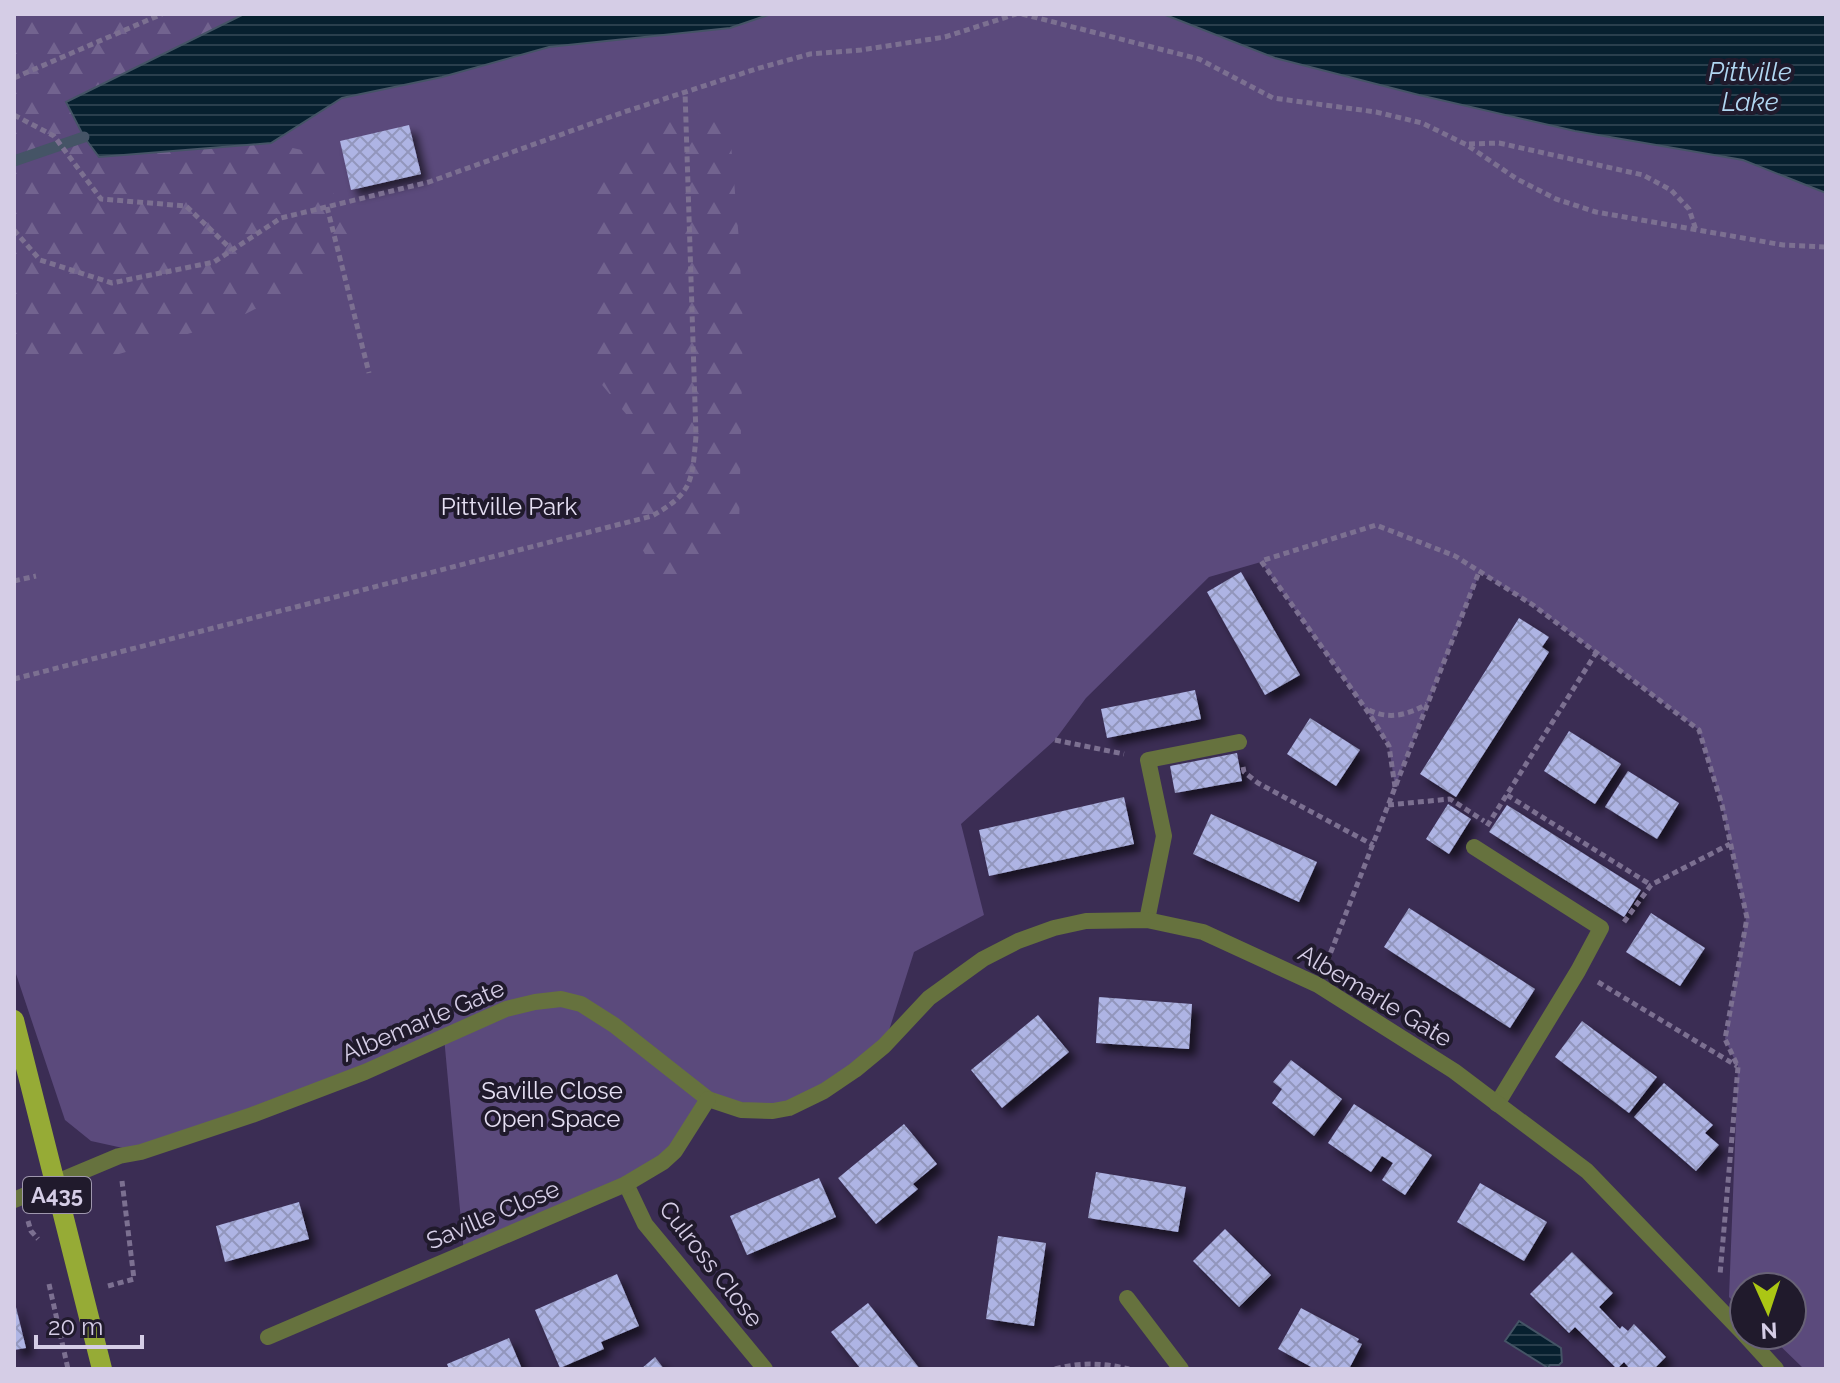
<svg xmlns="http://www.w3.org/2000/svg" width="1840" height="1383" font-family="Raleway,sans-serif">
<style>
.green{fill:#5b4a7c}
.forest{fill:url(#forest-firs)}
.water{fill:url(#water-rules);stroke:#455466;stroke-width:2}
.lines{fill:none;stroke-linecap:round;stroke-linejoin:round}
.stream{stroke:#455466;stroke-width:11}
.building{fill:url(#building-cross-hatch);filter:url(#shadow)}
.path{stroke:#7c7091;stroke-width:5;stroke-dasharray:6 4;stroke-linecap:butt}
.lane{stroke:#66723e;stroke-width:16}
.street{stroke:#66723e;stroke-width:16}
.primary{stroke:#96ab36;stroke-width:20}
.labels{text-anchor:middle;stroke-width:8;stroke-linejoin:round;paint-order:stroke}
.shield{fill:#201a2c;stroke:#9f97ae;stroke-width:2}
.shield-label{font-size:22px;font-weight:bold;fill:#d5cde6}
.park-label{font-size:24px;fill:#e5dff3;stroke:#201a2c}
.street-label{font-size:24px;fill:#d5cde6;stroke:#201a2c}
.water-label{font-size:26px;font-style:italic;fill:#b0d6f1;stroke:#201a2c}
</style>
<defs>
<pattern id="forest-firs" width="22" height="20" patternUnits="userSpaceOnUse" patternTransform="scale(2)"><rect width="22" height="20" fill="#5b4a7c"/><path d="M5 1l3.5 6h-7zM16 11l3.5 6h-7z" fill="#72638f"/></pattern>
<pattern id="water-rules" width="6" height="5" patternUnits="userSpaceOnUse" patternTransform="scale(2)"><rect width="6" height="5" fill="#07202f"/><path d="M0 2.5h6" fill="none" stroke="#2a3f4d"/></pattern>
<pattern id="building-cross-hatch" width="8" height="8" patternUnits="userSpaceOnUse" patternTransform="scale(2)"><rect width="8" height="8" fill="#aeb4e4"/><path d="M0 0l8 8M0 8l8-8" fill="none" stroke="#9296bc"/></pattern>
<filter id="shadow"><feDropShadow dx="7" dy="7" stdDeviation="4" flood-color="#0009"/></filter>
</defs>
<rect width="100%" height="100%" fill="#3b2d54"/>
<polygon class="green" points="14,14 1826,14 1826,1369 1804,1369 1769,1335 1792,1335 1792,1287 1744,1287 1744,1312 1729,1297 1738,1067 1725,1039 1746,918 1722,805 1699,730 1533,605 1480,572 1395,787 1389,746 1365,708 1261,562 1209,577 1086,698 1055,740 961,824 984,915 914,952 884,1046 789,1108 708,1099 663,1162 464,1253 444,1037 141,1152 91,1141 65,1120 14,968"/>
<g class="forest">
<polygon points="14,14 244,14 67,102 84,137 99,157 271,143 319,154 350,239 294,289 232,321 119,354 43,359 14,358"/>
<path d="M714,111L731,144L739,241L743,324L739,532C708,565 703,574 657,576L640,545L643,481L631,420L598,380L592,192L622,142L661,121Z"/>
</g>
<g class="water">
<polygon points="244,14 771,14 730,28 549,47 442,77 342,98 271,143 99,157 84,137 66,102"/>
<polygon points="1163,14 1826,14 1826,193 1743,160 1575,131 1419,95 1275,58"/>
<polygon points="1519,1321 1561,1348 1562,1362 1559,1365 1550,1365 1548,1368 1505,1341"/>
</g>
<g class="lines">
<polyline class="stream" points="14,161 84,137"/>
</g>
<g class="building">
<polygon points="409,125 421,174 351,190 340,141"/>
<polygon points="1241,572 1300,675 1265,695 1207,592"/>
<polygon points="1519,618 1549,637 1542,647 1549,652 1456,797 1420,774"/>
<polygon points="1195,690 1201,719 1107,738 1101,709"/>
<polygon points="1310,718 1360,750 1336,786 1287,754"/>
<polygon points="1569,731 1621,764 1595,804 1544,771"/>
<polygon points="1237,753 1242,781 1175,793 1170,766"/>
<polygon points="1628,771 1679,803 1657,839 1605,807"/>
<polygon points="1124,797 1134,844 989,876 979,830"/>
<polygon points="1448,804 1471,819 1449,854 1426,839"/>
<polygon points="1507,805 1641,890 1624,917 1489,832"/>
<polygon points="1211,814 1317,862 1299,902 1193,854"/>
<polygon points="1409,908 1535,989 1510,1028 1384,947"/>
<polygon points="1651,913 1705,948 1680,986 1626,952"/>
<polygon points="1099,997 1192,1004 1189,1049 1096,1043"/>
<polygon points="1038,1015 1069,1052 1002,1108 971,1070"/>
<polygon points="1582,1021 1657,1077 1629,1113 1555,1057"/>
<polygon points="1291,1060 1342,1099 1314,1136 1272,1103 1282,1089 1273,1082"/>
<polygon points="1664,1083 1713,1125 1705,1133 1719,1145 1696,1171 1634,1117"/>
<polygon points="1354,1104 1432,1155 1405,1195 1382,1180 1393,1163 1382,1156 1371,1172 1328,1143"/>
<polygon points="904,1124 937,1164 913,1184 918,1189 876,1224 838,1178"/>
<polygon points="1096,1172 1186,1187 1178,1232 1088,1218"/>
<polygon points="819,1178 836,1217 747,1255 730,1216"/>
<polygon points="1480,1183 1547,1222 1524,1261 1457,1222"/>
<polygon points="299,1202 309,1239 225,1262 216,1226"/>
<polygon points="1225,1229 1271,1275 1239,1307 1193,1261"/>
<polygon points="998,1236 1046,1243 1034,1326 986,1319"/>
<polygon points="1572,1252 1613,1293 1599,1307 1620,1329 1622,1326 1628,1331 1634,1324 1666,1357 1654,1369 1630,1369 1624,1362 1617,1369 1575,1327 1569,1333 1530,1294"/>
<polygon points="617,1274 639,1326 601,1342 604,1349 560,1368 535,1310"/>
<polygon points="14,1299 26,1348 14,1350"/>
<polygon points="868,1303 920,1369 861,1369 831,1332"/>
<polygon points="1301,1308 1359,1339 1357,1342 1362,1344 1349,1369 1315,1369 1278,1349"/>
<polygon points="509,1338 522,1369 449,1369 447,1364"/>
<polygon points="655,1357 664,1369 641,1369"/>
</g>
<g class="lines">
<g class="path">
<polyline points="1022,14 1199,59 1273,98 1376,112 1422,123 1467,145 1517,179 1556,199 1596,212 1783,245 1826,247"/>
<polyline points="14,78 162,14"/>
<polyline points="14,115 54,136 101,199 186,206 232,250"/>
<polyline points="1469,144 1499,143 1643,175 1671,190 1689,209 1696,230"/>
<polyline points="327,207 369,373"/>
<polyline points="14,230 40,260 112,283 214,262 281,218 429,182 624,112 756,69 810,54 861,50 945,37 1016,14"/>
<polyline points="14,581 36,576"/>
<path d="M14,679L652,516C693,493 692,481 696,436L685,91"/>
<path d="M1369,710C1389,720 1408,715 1427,704"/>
<polyline points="1055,740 1124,754"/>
<polyline points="1243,767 1244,772 1258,783 1373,845"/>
<polyline points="1395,787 1389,746 1370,715 1261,561 1376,525 1455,556 1533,605 1699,730 1722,805 1747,918 1725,1039 1738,1067 1720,1275"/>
<polyline points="1507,795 1651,885"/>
<polyline points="1388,805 1450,799 1484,821"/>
<polyline points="1487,826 1596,653"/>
<polyline points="1624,922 1651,885 1730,844"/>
<polyline points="1327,962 1479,572"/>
<polyline points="1598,982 1737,1066"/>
<polyline points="28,1221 31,1231 38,1239"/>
<polyline points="49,1284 68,1369"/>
<polyline points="108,1286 134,1279 122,1181"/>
<path d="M1055,1369C1080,1362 1104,1363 1129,1369"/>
</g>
<g class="lane">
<polyline points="1474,847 1601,928 1578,971 1497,1104"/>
<polyline points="1147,920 1164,836 1148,760 1239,742"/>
</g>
<g class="street">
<polyline points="626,1184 645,1224 765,1369"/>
<polyline points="14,1200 119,1156 141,1152 252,1115 365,1072 506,1009 535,1002 561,999 581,1004 614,1025 708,1099 741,1110 773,1111 789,1108 824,1091 855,1070 884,1046 929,998 983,959 1018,941 1054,928 1086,921 1147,920 1203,932 1318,985 1454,1071 1587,1171 1744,1334"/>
<polyline points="1127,1298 1181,1369"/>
<polyline points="1745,1335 1776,1369"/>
<polyline points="268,1337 626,1184 663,1162 675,1151 708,1099"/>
</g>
<polyline class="primary" points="14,1020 102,1369"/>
</g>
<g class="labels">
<rect class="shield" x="23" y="1177" width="68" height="36" rx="6"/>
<g class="shield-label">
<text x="57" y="1203">A435</text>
</g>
<g class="park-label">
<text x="509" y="515">Pittville Park</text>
<text x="552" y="1099">Saville Close<tspan x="552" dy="28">Open Space</tspan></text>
</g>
<g class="street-label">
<text transform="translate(1375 996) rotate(31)" y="8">Albemarle Gate</text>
<text transform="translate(423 1021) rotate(-23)" y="8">Albemarle Gate</text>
<text transform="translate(493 1215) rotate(-23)" y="8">Saville Close</text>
<text transform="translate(711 1264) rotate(52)" y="8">Culross Close</text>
</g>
<g class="water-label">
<text x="1750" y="81">Pittville<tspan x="1750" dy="30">Lake</tspan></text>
</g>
</g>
<rect width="1840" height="1383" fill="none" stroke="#d5cde6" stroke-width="32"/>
<g transform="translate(1768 1311) rotate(177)"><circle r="38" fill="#201a2c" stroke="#686276" stroke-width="2"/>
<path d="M0-6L14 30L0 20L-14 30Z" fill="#abc614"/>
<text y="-12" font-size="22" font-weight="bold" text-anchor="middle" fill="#d5cde6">N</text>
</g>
<path d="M36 1335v12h106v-12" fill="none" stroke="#d5cde6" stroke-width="4"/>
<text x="48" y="1335" font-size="24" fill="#d5cde6" stroke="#201a2c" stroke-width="6" paint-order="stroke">20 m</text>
</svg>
